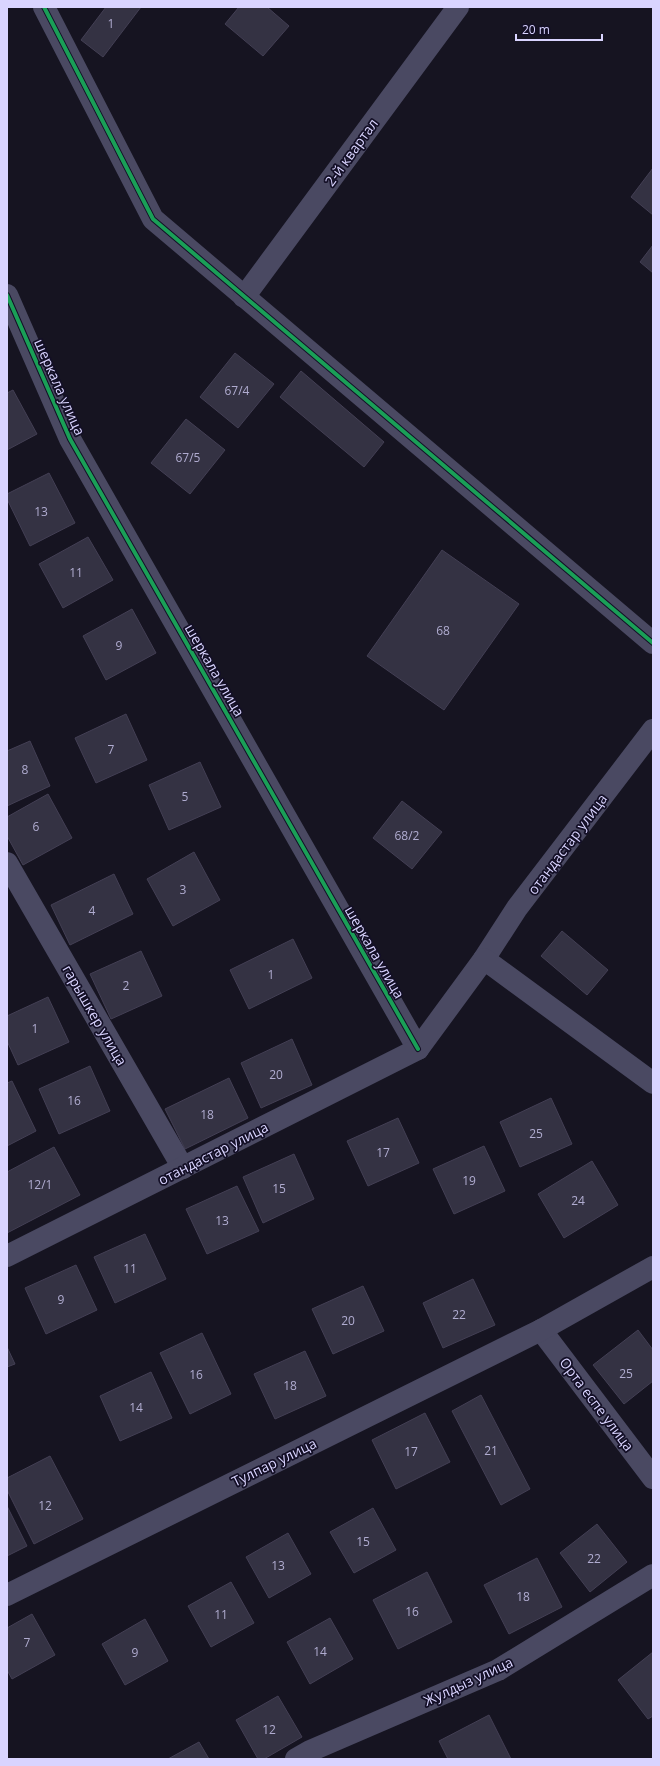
<svg xmlns="http://www.w3.org/2000/svg" width="660" height="1766" viewBox="0 0 660 1766" font-family="'Open Sans',sans-serif">
<style>
.building{fill:#343243;stroke:#433f54}
.lines{fill:none;stroke-linecap:round;stroke-linejoin:round}
.minor{stroke:#4a4962;stroke-width:22}
.cycleway-casing{stroke:#130f26;stroke-width:6}
.cycleway{stroke:#1a9f57;stroke-width:4}
.labels{text-anchor:middle;dominant-baseline:central;stroke-width:3.5;stroke-linejoin:round;paint-order:stroke}
.number-label{font-size:12px;fill:#b0acd0}
.street-label{font-size:14px;fill:#d9d4ff;stroke:#130f26}
</style>
<rect width="100%" height="100%" fill="#161421"/>
<!-- building -->
<g class="building">
<path d="M106,7h35l-38,50 -22,-17z"/>
<path d="M239,7h28l22,19 -26,30 -38,-32z"/>
<path d="M653,168v47l-22,-18z"/>
<path d="M653,245v28l-13,-11z"/>
<path d="M235,353l39,31 -36,44 -38,-31z"/>
<path d="M301,371l83,71 -20,25 -84,-70z"/>
<path d="M13,390l24,44 -30,16v-57z"/>
<path d="M186,419l39,31 -35,44 -39,-31z"/>
<path d="M49,473l26,50 -45,23 -23,-47v-5z"/>
<path d="M88,537l25,43 -50,28 -24,-44z"/>
<path d="M442,550l77,54 -75,106 -77,-54z"/>
<path d="M132,609l24,44 -50,27 -23,-44z"/>
<path d="M126,714l21,46 -51,23 -21,-45z"/>
<path d="M30,741l20,45 -43,20v-55z"/>
<path d="M200,762l21,45 -52,23 -20,-45z"/>
<path d="M48,794l24,44 -49,27 -16,-29v-19z"/>
<path d="M402,801l40,31 -30,37 -39,-31z"/>
<path d="M194,852l26,48 -47,26 -26,-47z"/>
<path d="M114,874l19,40 -63,31 -19,-40z"/>
<path d="M562,931l46,39 -21,25 -46,-39z"/>
<path d="M293,939l19,39 -63,31 -19,-39z"/>
<path d="M141,951l21,45 -51,23 -21,-45z"/>
<path d="M48,997l21,45 -51,23 -11,-24v-25z"/>
<path d="M292,1039l20,46 -51,23 -20,-45z"/>
<path d="M90,1066l20,45 -51,23 -20,-45z"/>
<path d="M229,1078l19,40 -63,31 -20,-40z"/>
<path d="M12,1081l24,50 -29,15v-63z"/>
<path d="M551,1098l21,46 -52,23 -20,-45z"/>
<path d="M398,1118l21,45 -51,23 -21,-45z"/>
<path d="M484,1146l21,45 -51,23 -21,-45z"/>
<path d="M54,1147l26,48 -73,38v-61z"/>
<path d="M294,1154l20,45 -51,24 -20,-46z"/>
<path d="M592,1161l26,44 -54,33 -26,-44z"/>
<path d="M237,1186l22,45 -52,23 -21,-45z"/>
<path d="M145,1234l21,45 -51,24 -21,-46z"/>
<path d="M76,1265l21,45 -51,24 -21,-46z"/>
<path d="M473,1279l22,46 -52,23 -20,-45z"/>
<path d="M363,1286l21,45 -51,23 -21,-45z"/>
<path d="M638,1330l15,20v31l-29,23 -31,-39z"/>
<path d="M202,1333l29,61 -41,20 -30,-61z"/>
<path d="M7,1347l8,17 -8,3z"/>
<path d="M305,1351l21,45 -51,23 -21,-45z"/>
<path d="M151,1372l21,46 -52,23 -20,-45z"/>
<path d="M481,1395l49,94 -29,16 -49,-94z"/>
<path d="M425,1413l25,49 -54,27 -24,-49z"/>
<path d="M50,1456l33,63 -49,25 -27,-54v-12z"/>
<path d="M7,1506l20,40 -20,10z"/>
<path d="M373,1508l23,42 -42,23 -24,-41z"/>
<path d="M597,1524l30,38 -37,30 -30,-39z"/>
<path d="M288,1533l23,41 -42,24 -23,-41z"/>
<path d="M537,1558l25,49 -53,27 -25,-49z"/>
<path d="M427,1572l25,50 -54,27 -25,-49z"/>
<path d="M231,1582l23,41 -43,24 -23,-41z"/>
<path d="M32,1614l23,41 -43,24 -5,-9v-42z"/>
<path d="M330,1618l23,41 -43,25 -23,-42z"/>
<path d="M145,1619l23,42 -43,24 -23,-41z"/>
<path d="M653,1652v64l-5,3 -30,-39z"/>
<path d="M278,1696l24,41 -38,22h-6l-22,-39z"/>
<path d="M489,1715l22,44h-63l-9,-18z"/>
<path d="M199,1742l10,17h-41z"/>
</g>
<g class="lines">
<!-- minor -->
<g class="minor">
<path d="M44,7l109,212 500,424"/>
<path d="M7,295l63,144 348,610"/>
<path d="M244,297l214,-290"/>
<path d="M7,863l176,305"/>
<path d="M484,959l33,-51 136,-178"/>
<path d="M7,1256l411,-207 66,-90 169,124"/>
<path d="M541,1330l112,148"/>
<path d="M7,1595l534,-265 112,-63"/>
<path d="M296,1759l14,-8 188,-81 155,-95"/>
</g>
<defs>
<g id="cycleway">
<path d="M44,7l109,212 500,424"/>
<path d="M7,295l63,144 348,610"/>
</g>
</defs>
<!-- cycleway casing -->
<use href="#cycleway" class="cycleway-casing"/>
<!-- cycleway -->
<use href="#cycleway" class="cycleway"/>
</g>
<g class="labels">
<!-- number labels -->
<g class="number-label">
<text x="111" y="23">1</text>
<text x="237" y="390">67/4</text>
<text x="188" y="457">67/5</text>
<text x="41" y="511">13</text>
<text x="76" y="572">11</text>
<text x="443" y="630">68</text>
<text x="119" y="645">9</text>
<text x="111" y="749">7</text>
<text x="25" y="769">8</text>
<text x="185" y="796">5</text>
<text x="36" y="826">6</text>
<text x="407" y="835">68/2</text>
<text x="183" y="889">3</text>
<text x="92" y="910">4</text>
<text x="271" y="974">1</text>
<text x="126" y="985">2</text>
<text x="35" y="1028">1</text>
<text x="276" y="1074">20</text>
<text x="74" y="1100">16</text>
<text x="207" y="1114">18</text>
<text x="536" y="1133">25</text>
<text x="383" y="1152">17</text>
<text x="469" y="1180">19</text>
<text x="40" y="1184">12/1</text>
<text x="279" y="1188">15</text>
<text x="578" y="1200">24</text>
<text x="222" y="1220">13</text>
<text x="130" y="1268">11</text>
<text x="61" y="1299">9</text>
<text x="459" y="1314">22</text>
<text x="348" y="1320">20</text>
<text x="626" y="1373">25</text>
<text x="196" y="1374">16</text>
<text x="290" y="1385">18</text>
<text x="136" y="1407">14</text>
<text x="491" y="1450">21</text>
<text x="411" y="1451">17</text>
<text x="45" y="1505">12</text>
<text x="363" y="1541">15</text>
<text x="594" y="1558">22</text>
<text x="278" y="1565">13</text>
<text x="523" y="1596">18</text>
<text x="412" y="1611">16</text>
<text x="221" y="1614">11</text>
<text x="27" y="1642">7</text>
<text x="320" y="1651">14</text>
<text x="135" y="1652">9</text>
<text x="269" y="1729">12</text>
</g>
<!-- street labels -->
<g class="street-label">
<text transform="translate(351 152) rotate(-54)">2-й квартал</text>
<text transform="translate(60 387) rotate(66)">шеркала улица</text>
<text transform="translate(215 670) rotate(60)">шеркала улица</text>
<text transform="translate(567 844) rotate(-53)">отандастар улица</text>
<text transform="translate(375 952) rotate(60)">шеркала улица</text>
<text transform="translate(95 1015) rotate(60)">гарышкер улица</text>
<text transform="translate(213 1153) rotate(-27)">отандастар улица</text>
<text transform="translate(597 1404) rotate(53)">Орта еспе улица</text>
<text transform="translate(274 1462) rotate(-26)">Тулпар улица</text>
<text transform="translate(468 1681) rotate(-25)">Жулдыз улица</text>
</g>
</g>
<!-- border -->
<rect width="660" height="1766" fill="none" stroke="#d9d4ff" stroke-width="16"/>
<!-- scale -->
<path d="M516 34v6h86v-6" fill="none" stroke="#d9d4ff" stroke-width="2"/>
<text x="522" y="34" font-size="12" fill="#d9d4ff" stroke="#130f26" stroke-width="3" paint-order="stroke">20 m</text>
</svg>
